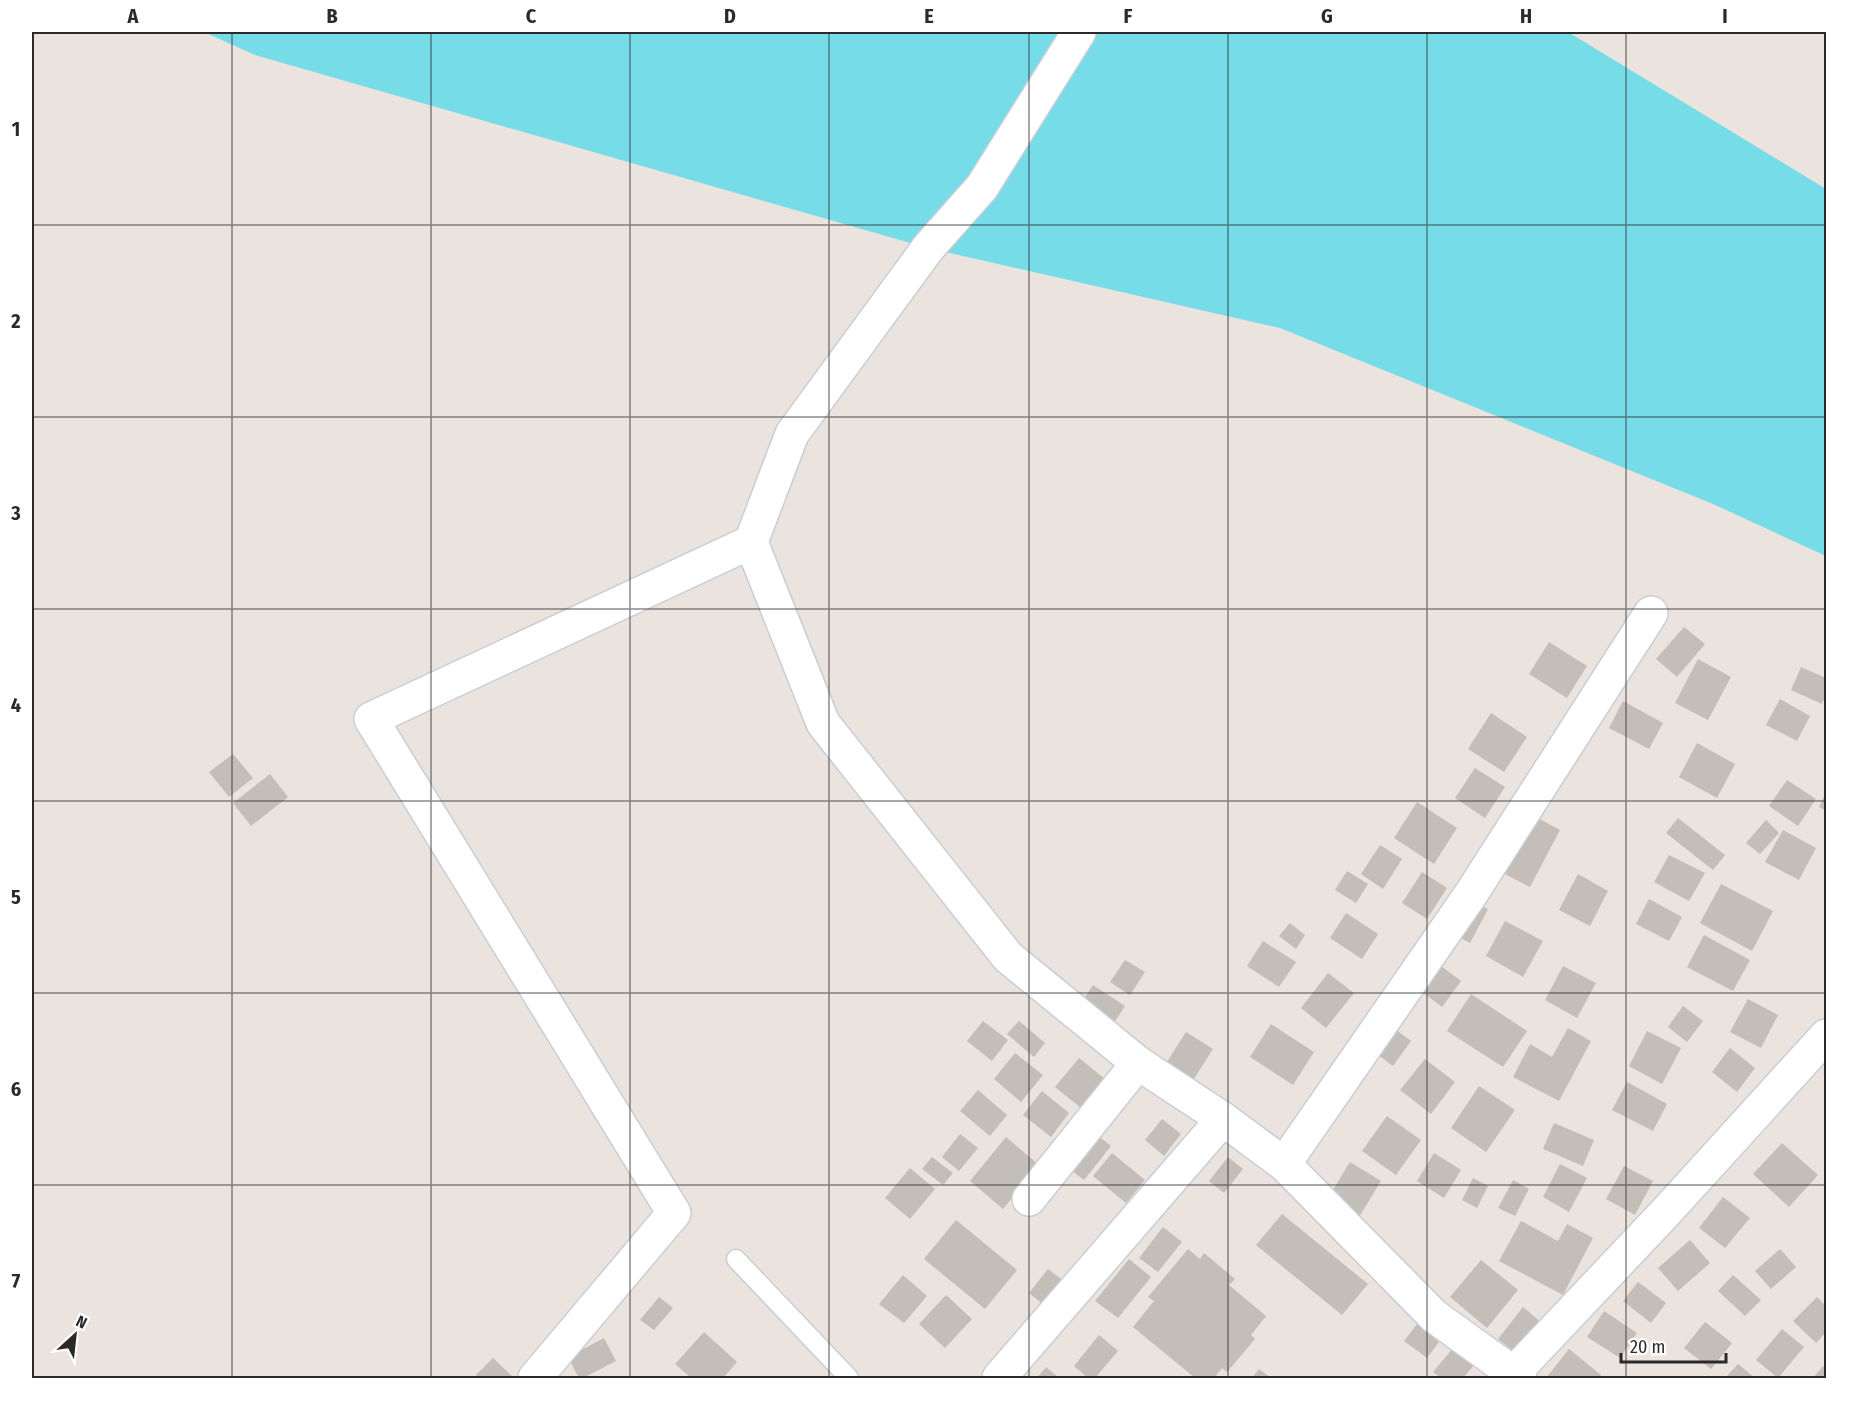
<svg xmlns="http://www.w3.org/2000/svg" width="1858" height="1410" viewBox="0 0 1858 1410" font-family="'Fira Sans Condensed',sans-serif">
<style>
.water{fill:#75dce8}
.building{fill:#c4beb8}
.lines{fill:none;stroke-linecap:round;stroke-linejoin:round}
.service-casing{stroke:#c8ced7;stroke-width:21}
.minor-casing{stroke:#c8ced7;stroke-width:36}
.service{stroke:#fff;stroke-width:18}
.minor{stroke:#fff;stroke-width:33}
.grid{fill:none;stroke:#2a2a2a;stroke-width:1.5;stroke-opacity:0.55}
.neatline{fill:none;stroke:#2a2a2a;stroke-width:2}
.grid-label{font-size:20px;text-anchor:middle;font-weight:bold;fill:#2a2a2a}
</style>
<rect width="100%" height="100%" fill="#ebe3dd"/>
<!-- water -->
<path class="water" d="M204,32h1364l258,157v367l-113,-52 -433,-176 -352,-80 -673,-193z"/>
<!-- building -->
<g class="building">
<path d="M1684,627l21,17 -28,33 -21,-18z"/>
<path d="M1549,642l38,24 -20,32 -38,-24z"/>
<path d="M1698,659l33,18 -23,43 -33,-17z"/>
<path d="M1801,667l25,11v16l-4,10 -31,-14z"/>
<path d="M1780,699l30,17 -13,25 -31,-16z"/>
<path d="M1623,701l40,22 -14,26 -40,-21z"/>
<path d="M1491,713l36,24 -23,35 -36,-23z"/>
<path d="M1697,743l38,21 -18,34 -38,-21z"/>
<path d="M233,754l20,24 -24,19 -20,-25z"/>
<path d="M1475,768l30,19 -20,31 -30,-20z"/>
<path d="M270,774l18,23 -37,29 -18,-23z"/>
<path d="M1787,780l29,19 -18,27 -29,-20z"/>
<path d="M1826,792v19l-7,-4z"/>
<path d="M1417,802l40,26 -23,36 -40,-26z"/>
<path d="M1530,814l30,16 -30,57 -31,-16z"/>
<path d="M1678,818l47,37 -12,15 -47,-37z"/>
<path d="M1766,820l13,13 -19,21 -14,-11z"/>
<path d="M1783,830l33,18 -17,32 -34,-18z"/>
<path d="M1380,845l22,14 -19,30 -22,-15z"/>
<path d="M1669,855l36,18 -16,28 -35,-19z"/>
<path d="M1347,871l21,13 -12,19 -21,-13z"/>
<path d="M1422,872l25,16 -20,31 -25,-16z"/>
<path d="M1578,874l30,17 -18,35 -31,-16z"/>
<path d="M1721,884l52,27 -21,40 -52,-28z"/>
<path d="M1649,899l33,18 -13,24 -33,-17z"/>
<path d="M1470,900l18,9 -18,34 -17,-9z"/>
<path d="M1346,913l32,21 -16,25 -32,-21z"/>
<path d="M1505,921l38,20 -20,36 -37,-21z"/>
<path d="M1290,923l15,12 -9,14 -17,-13z"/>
<path d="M1704,935l46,25 -17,31 -46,-24z"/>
<path d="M1263,941l33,21 -17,25 -32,-21z"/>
<path d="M1125,960l20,12 -15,23 -20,-13z"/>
<path d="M1437,963l24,18 -19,26 -25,-19z"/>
<path d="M1563,966l33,17 -19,35 -32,-18z"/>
<path d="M1328,973l26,20 -28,35 -25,-20z"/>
<path d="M1093,985l32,21 -15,23 -32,-21z"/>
<path d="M1471,994l56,37 -24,36 -56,-36z"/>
<path d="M1748,999l30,16 -17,33 -31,-16z"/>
<path d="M1683,1006l20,15 -16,21 -19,-15z"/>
<path d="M983,1021l25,19 -16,21 -25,-20z"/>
<path d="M1019,1021l26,22 -11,14 -27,-23z"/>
<path d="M1271,1024l43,28 -21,33 -43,-28z"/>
<path d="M1568,1028l23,13 -32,60 -46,-24 17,-33 22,13z"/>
<path d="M1395,1029l16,12 -18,25 -16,-12z"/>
<path d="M1647,1031l34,17 -19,36 -33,-18z"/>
<path d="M1186,1032l27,17 -23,36 -27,-17z"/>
<path d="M1730,1048l25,20 -18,24 -25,-20z"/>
<path d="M1015,1053l28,22 -22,27 -27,-23z"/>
<path d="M1079,1058l36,29 -24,29 -36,-29z"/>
<path d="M1425,1059l30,23 -24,32 -31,-24z"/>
<path d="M1627,1082l40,22 -14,27 -41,-21z"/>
<path d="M1479,1086l36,24 -29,42 -35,-24z"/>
<path d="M978,1090l29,25 -17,21 -30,-25z"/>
<path d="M1042,1091l27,22 -18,24 -28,-22z"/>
<path d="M1387,1116l34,24 -25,35 -34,-24z"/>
<path d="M1162,1119l19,15 -17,22 -19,-16z"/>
<path d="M1554,1123l40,17 -11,26 -40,-17z"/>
<path d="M1091,1130l20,16 -27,34 -20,-15z"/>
<path d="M960,1134l18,14 -19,23 -17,-14z"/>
<path d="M1006,1137l33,28 -36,44 -33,-28z"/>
<path d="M1782,1143l36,32 -29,32 -36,-33z"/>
<path d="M1112,1153l33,27 -19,23 -33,-27z"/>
<path d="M1434,1153l27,17 -17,28 -27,-17z"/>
<path d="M932,1157l21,16 -10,12 -21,-16z"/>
<path d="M1228,1157l15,12 -19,24 -15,-12z"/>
<path d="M1350,1162l31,19 -22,36 -31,-19z"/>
<path d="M1560,1164l27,14 -18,34 -26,-15z"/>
<path d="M1624,1166l29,15 -18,34 -29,-16z"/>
<path d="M910,1168l25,21 -25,30 -25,-21z"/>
<path d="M1473,1178l15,8 -11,22 -15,-8z"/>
<path d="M1513,1180l16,9 -14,27 -17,-8z"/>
<path d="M1723,1197l27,21 -25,30 -26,-20z"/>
<path d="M1282,1214l86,70 -26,31 -86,-70z"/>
<path d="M956,1220l61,50 -32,39 -61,-50z"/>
<path d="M1521,1221l37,20 9,-17 26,14 -30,57 -64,-34z"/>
<path d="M1163,1227l19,15 -24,30 -19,-14z"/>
<path d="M1690,1240l20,23 -32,28 -20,-23z"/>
<path d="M1188,1249l12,10 4,-6 31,26 -6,6 37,31 -15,19 4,4 -28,33 -5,-4 -8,10h-19l-62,-51 21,-26 -6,-4z"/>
<path d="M1780,1249l16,18 -25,22 -16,-18z"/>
<path d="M1129,1259l22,18 -33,41 -23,-17z"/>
<path d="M1481,1260l37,30 -31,38 -37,-31z"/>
<path d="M1048,1269l21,16 -19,25 -21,-17z"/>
<path d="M903,1275l24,21 -23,27 -25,-19z"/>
<path d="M1733,1275l28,25 -16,16 -27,-25z"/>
<path d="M1638,1282l28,21 -15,20 -28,-22z"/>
<path d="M946,1295l26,24 -27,29 -26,-24z"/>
<path d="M659,1297l14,11 -19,22 -14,-10z"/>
<path d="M1817,1297l9,9v26l-10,11 -23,-22z"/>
<path d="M1523,1307l20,17 -25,31 -20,-16z"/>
<path d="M1604,1311l33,22 -17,25 -33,-21z"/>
<path d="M1705,1322l27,21 -21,26 -27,-21z"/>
<path d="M1417,1324l22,18 -12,16 -23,-17z"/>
<path d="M1782,1329l22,18 -26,31 -22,-18z"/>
<path d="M704,1332l33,30 -14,16h-32l-16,-14z"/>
<path d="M1099,1335l19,16 -23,27h-7l-14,-12z"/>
<path d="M604,1338l12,23 -33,17h-4l-11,-21z"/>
<path d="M1453,1348l21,17 -11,13h-22l-8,-6z"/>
<path d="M1569,1349l32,26 -2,3h-53z"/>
<path d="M493,1358l21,20h-34l-4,-3z"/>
<path d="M1738,1364l17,14h-30z"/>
<path d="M1823,1366l3,3v9h-13z"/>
<path d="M1046,1367l13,11h-22z"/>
<path d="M1259,1369l12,9h-19z"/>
</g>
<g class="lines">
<defs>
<path id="service" d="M736,1259l113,119"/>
<g id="minor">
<path d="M1079,32l-97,155 -54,61 -136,186 -41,108 72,181 185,234 130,106 85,56 61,45 150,152 86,62"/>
<path d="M1284,1164l187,-270 180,-281"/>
<path d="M1029,1199l109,-136"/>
<path d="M535,1378l139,-165 -303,-494 380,-177"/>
<path d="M999,1378l224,-259"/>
<path d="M1509,1378l157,-166 160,-176"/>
</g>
</defs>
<!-- service casing -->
<use href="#service" class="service-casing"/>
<!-- minor casing -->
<use href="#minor" class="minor-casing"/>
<!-- service -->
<use href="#service" class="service"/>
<!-- minor -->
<use href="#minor" class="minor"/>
</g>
<!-- grid -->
<path class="grid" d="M232,32v1346M431,32v1346M630,32v1346M829,32v1346M1029,32v1346M1228,32v1346M1427,32v1346M1626,32v1346M32,225h1794M32,417h1794M32,609h1794M32,801h1794M32,993h1794M32,1185h1794"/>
<!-- border -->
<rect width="1858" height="1410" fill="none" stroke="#ffffff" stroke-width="66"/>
<!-- north arrow -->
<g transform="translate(75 1335) rotate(27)" stroke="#ffffff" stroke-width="4.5" paint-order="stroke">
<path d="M0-4.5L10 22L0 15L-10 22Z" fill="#2a2a2a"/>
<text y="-9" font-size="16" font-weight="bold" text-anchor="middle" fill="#2a2a2a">N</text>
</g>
<!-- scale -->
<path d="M1621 1353v9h105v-9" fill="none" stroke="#2a2a2a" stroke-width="3"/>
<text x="1630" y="1353" font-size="18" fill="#2a2a2a" stroke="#ffffff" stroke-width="4.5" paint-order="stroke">20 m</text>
<rect x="33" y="33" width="1792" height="1344" class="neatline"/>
<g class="grid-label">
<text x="133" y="23">A</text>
<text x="332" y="23">B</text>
<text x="531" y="23">C</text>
<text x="730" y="23">D</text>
<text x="929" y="23">E</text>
<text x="1128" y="23">F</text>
<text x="1327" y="23">G</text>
<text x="1526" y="23">H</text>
<text x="1725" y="23">I</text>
<text x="16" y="136">1</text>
<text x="16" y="328">2</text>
<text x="16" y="520">3</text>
<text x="16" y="712">4</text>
<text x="16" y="904">5</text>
<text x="16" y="1096">6</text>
<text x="16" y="1288">7</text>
</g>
</svg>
